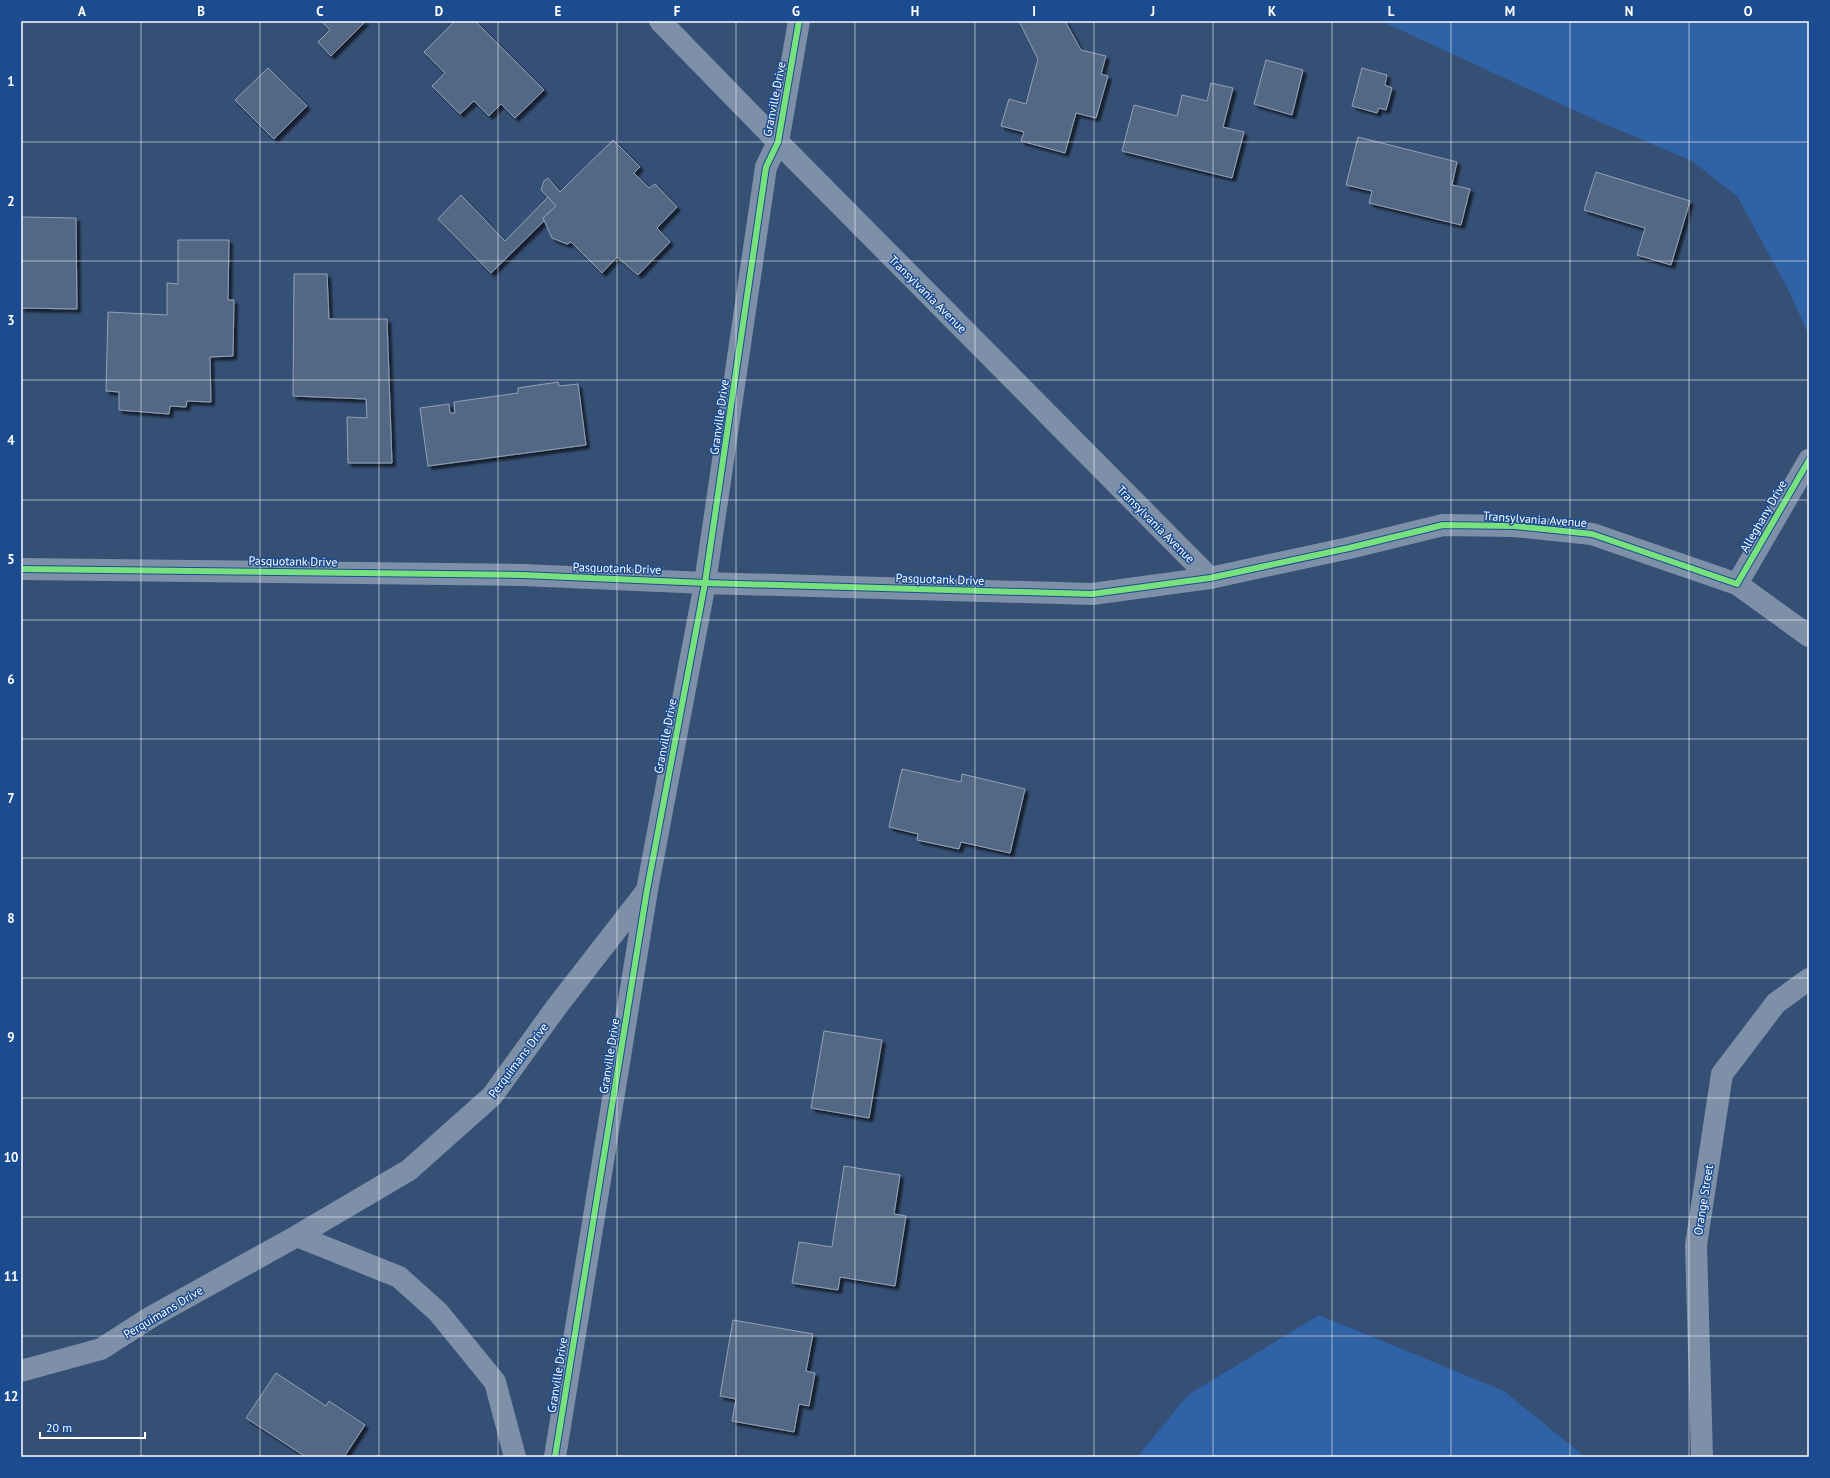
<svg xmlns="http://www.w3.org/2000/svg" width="1830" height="1478" viewBox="0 0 1830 1478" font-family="'PT Sans',sans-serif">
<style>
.green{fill:#3062a6}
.building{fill:#536885;stroke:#92a1b6;filter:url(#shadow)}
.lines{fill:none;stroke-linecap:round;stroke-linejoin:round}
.minor{stroke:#7d90a8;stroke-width:22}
.cycleway-casing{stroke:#1b4c90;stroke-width:8}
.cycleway{stroke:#77e17e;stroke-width:6}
.grid{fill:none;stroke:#fff;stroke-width:1;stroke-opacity:0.55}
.labels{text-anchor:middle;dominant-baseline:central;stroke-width:3;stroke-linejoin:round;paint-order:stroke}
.street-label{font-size:12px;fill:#fff;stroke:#1b4c90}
.neatline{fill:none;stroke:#fff;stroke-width:1.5}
.grid-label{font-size:13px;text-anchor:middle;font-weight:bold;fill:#fff}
</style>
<defs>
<filter id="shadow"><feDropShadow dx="3.5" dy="3.5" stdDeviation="1" flood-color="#0009"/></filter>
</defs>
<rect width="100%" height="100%" fill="#365075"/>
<!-- green -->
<g class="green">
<path d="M1381,21h428v315l-20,-45 -52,-95 -45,-35 -101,-43z"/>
<path d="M1319,1315l185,76 81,66h-448l51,-62z"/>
</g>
<!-- building -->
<g class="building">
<path d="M321,21h45l-35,35 -13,-14 12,-12z"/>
<path d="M455,21h20l69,69 -29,28 -14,-14 -12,12 -15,-15 -14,13 -28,-28 13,-13 -21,-21z"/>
<path d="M1019,21h46l16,29 25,6 -5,18 7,2 -12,42 -20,-5 -11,40 -44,-12 3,-9 -23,-6 8,-27 17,5 12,-45z"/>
<path d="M1266,60l37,10 -11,45 -38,-11z"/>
<path d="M268,68l39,38 -33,33 -39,-39z"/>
<path d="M1362,68l25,7 -2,10 7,3 -6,22 -7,-2 -2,5 -25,-7z"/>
<path d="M1211,83l22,5 -10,39 21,5 -12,46 -110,-27 12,-46 43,11 5,-21 25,6z"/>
<path d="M1358,137l99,25 -5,23 18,4 -9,36 -92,-22 3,-12 -26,-6z"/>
<path d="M613,140l27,27 -6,6 15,15 6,-4 22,23 -20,21 13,14 -32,33 -21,-18 -15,16 -31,-31 -4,2 -15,-6 -9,-20 13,-12 -15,-16 3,-9 4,-3 12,14z"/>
<path d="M1596,172l94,29 -19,64 -34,-10 8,-27 -61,-18z"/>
<path d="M461,195l44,46 43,-44 8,9 -13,12 1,3 -53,52 -53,-54z"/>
<path d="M21,217l55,1 1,91 -56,-1z"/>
<path d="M178,240h51l-1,60h6l-1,56 -23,1 1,45 -24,-1 -1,6 -16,-1 -1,8 -50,-4v-18l-13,-1 2,-79 59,3v-32l11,1z"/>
<path d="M294,274h33l2,45h58l5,144h-44l-1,-46 20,1 -1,-19 -73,-3z"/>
<path d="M558,382l1,4 19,-2 8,61 -158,21 -8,-58 29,-4 1,9h5l-1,-11 64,-9v-5z"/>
<path d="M902,769l59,13 1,-8 63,15 -15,64 -49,-11 -2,7 -42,-9 1,-6 -29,-7z"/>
<path d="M824,1031l58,9 -13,78 -58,-10z"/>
<path d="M844,1166l56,9 -6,39 12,2 -11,70 -55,-9 -2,13 -46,-7 7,-41 33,5z"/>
<path d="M733,1320l80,14 -7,37 9,2 -6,33 -10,-2 -5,28 -62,-11 4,-22 -16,-3z"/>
<path d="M276,1373l50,33 3,-5 36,24 -21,32h-38l-60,-39z"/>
</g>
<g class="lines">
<!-- minor -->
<g class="minor">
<path d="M660,21l118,121 432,436"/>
<path d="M21,569l502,6 182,8 387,11 118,-16 139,-30 94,-23 71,1 78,8 145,50 72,52"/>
<path d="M1737,584l72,-124"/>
<path d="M297,1236l102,41 39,35 57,70 20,75"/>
<path d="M21,1371l80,-22 50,-32 146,-81 112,-66 83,-74 66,-91 87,-112"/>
<path d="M555,1457l92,-567 58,-307 61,-416 12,-25 21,-121"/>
<path d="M1702,1457l-6,-212 26,-171 54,-71 33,-24"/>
</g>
<defs>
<g id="cycleway">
<path d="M21,569l502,6 182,8 387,11 118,-16 139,-30 94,-23 71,1 78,8 145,50 72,-124"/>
<path d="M555,1457l92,-567 58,-307 61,-416 12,-25 21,-121"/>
</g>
</defs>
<!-- cycleway casing -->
<use href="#cycleway" class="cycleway-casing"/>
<!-- cycleway -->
<use href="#cycleway" class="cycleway"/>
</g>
<!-- grid -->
<path class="grid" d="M141,21v1436M260,21v1436M379,21v1436M498,21v1436M617,21v1436M736,21v1436M855,21v1436M975,21v1436M1094,21v1436M1213,21v1436M1332,21v1436M1451,21v1436M1570,21v1436M1689,21v1436M21,142h1788M21,261h1788M21,380h1788M21,500h1788M21,620h1788M21,739h1788M21,858h1788M21,978h1788M21,1098h1788M21,1217h1788M21,1336h1788"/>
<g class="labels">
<!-- street labels -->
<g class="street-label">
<text transform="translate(774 99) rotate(-79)">Granville Drive</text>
<text transform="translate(928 294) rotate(45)">Transylvania Avenue</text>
<text transform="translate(719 417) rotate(-82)">Granville Drive</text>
<text transform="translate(1763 516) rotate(-60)">Alleghany Drive</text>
<text transform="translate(1535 519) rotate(4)">Transylvania Avenue</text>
<text transform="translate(1156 524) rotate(45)">Transylvania Avenue</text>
<text transform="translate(293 561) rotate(1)">Pasquotank Drive</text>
<text transform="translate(617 568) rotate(2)">Pasquotank Drive</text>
<text transform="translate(940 579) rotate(2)">Pasquotank Drive</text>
<text transform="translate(665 736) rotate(-79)">Granville Drive</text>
<text transform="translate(609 1056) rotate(-81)">Granville Drive</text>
<text transform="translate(518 1060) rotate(-53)">Perquimans Drive</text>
<text transform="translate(1703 1200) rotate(-81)">Orange Street</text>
<text transform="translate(163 1312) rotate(-31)">Perquimans Drive</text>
<text transform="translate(557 1375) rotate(-81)">Granville Drive</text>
</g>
</g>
<!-- border -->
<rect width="1830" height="1478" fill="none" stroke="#1b4c90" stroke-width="44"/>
<!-- scale -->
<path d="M40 1432v6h105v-6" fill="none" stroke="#ffffff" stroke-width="2"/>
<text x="46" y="1432" font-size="12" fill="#ffffff" stroke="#1b4c90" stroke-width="3" paint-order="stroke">20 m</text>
<rect x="22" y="22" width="1786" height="1434" class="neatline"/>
<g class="grid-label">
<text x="82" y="16">A</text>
<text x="201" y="16">B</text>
<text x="320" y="16">C</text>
<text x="439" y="16">D</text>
<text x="558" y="16">E</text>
<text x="677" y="16">F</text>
<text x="796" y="16">G</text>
<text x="915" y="16">H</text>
<text x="1034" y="16">I</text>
<text x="1153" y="16">J</text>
<text x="1272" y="16">K</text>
<text x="1391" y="16">L</text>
<text x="1510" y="16">M</text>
<text x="1629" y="16">N</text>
<text x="1748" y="16">O</text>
<text x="11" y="86">1</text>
<text x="11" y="206">2</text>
<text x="11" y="325">3</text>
<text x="11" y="445">4</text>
<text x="11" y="564">5</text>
<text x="11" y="684">6</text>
<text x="11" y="803">7</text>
<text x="11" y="923">8</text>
<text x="11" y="1042">9</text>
<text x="11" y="1162">10</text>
<text x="11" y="1281">11</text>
<text x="11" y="1401">12</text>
</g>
</svg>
